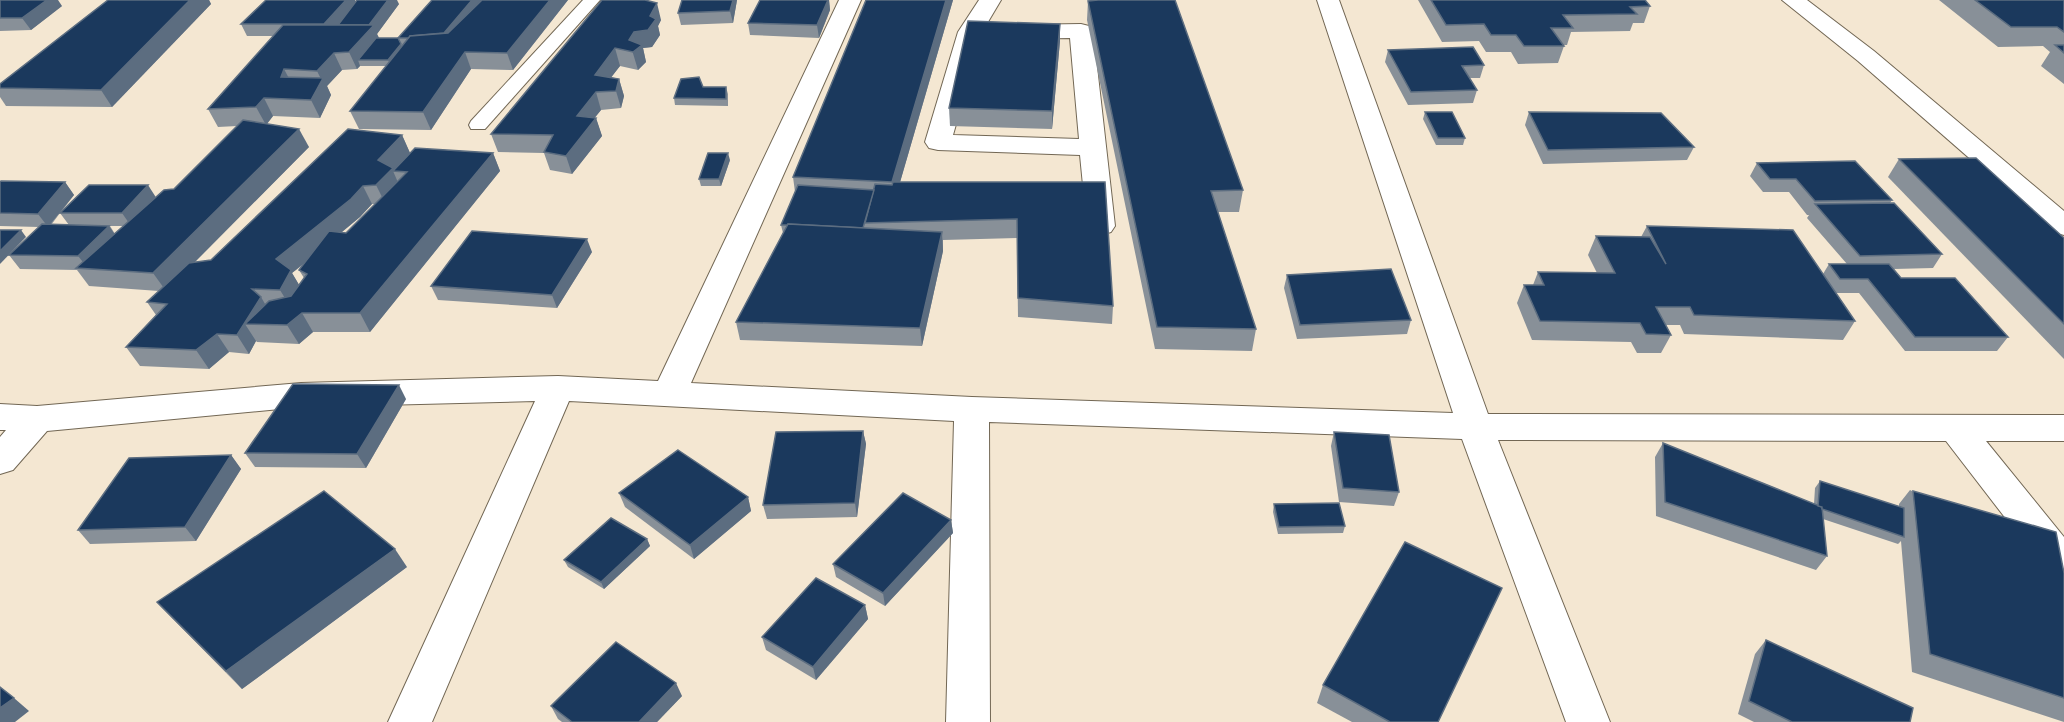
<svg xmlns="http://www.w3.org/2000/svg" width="2064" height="722" viewBox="0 0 2064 722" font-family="Roboto,sans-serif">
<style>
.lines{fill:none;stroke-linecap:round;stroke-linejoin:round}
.lane-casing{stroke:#726754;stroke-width:2}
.street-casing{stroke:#726754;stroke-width:2}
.lane{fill:#fff;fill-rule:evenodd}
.street{fill:#fff;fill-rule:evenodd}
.wall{fill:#889098;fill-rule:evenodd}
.shaded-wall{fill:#5c6d80}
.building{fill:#1b395d;stroke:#5c6d80;stroke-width:1.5}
</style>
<rect width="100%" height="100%" fill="#f4e7d2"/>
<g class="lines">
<defs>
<path id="lane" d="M583,0h17l-115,129h-14l-2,-4 2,-4z"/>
<g id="street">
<path d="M839,0h22l-170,383 281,14 481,16 -136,-413h22l149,414 576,1v26h-78l78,96v44l-14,-5 -104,-135 -448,-1 112,282h-44l-104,-283 -473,-17 1,300h-44l8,-301 -385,-20 -137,321h-44l147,-321 -234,6 -254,24 -34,39 -13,4v-37l6,-7h-6v-26l37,2 264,-23 257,-7 100,5z"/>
<path d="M979,0h22l-19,32 -29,103 126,4 -9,-101 -54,1 -8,-2 -4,-5 4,-5 8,-2 65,-1 8,2 4,5 22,195 -4,6 -10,3 -10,-3 -4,-6 -7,-71 -142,-5 -9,-2 -4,-6 33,-110z"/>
<path d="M1782,0h25l67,51 190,160v24l-10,-3 -196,-171z"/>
</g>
</defs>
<!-- lane casing -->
<use href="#lane" class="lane-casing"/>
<!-- street casing -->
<use href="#street" class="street-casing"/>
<!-- lane -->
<use href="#lane" class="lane"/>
<!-- street -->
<use href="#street" class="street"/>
</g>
<!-- wall -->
<g class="wall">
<path d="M0,0l62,6 -31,24 -31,1z"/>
<path d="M108,0h101l2,4 -99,103 -106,-1 -6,-9v-13z"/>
<path d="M482,0h86l-55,70 -42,-1 -40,61 -72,-1 -9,-18 36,-45h-26l-3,3 -15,1 -15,16 4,9 -11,23 -47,-2 -6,8 42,23 -114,115 16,-2 191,-125 8,18h83l7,18 -130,161h-57l-14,12 -42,-2 -1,-1 -7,13 -20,-2 -20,17 -69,-3 -14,-19 30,-32 -9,-13 12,-11 -70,-5 -12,-16 -57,-1 -11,-14 30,-28 -39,-1v-44h65l9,13 -13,17 95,-15 18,-8 63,-63 -19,1 -10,-18 66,-73h-27l-6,-12 115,-22 43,2 -22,30 2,4h19zM372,204h4l-30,29 -4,-1 18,-15zM60,213l9,12h-18zM110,226h13l-8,8zM304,264l-5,6 5,8 -5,7 -7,-12z"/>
<path d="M602,0l59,20 -3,6 2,9 -8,12 -9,1 3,14 -8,8 -18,-4 -9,11 8,2 5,17 -3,12 -20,2 -7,8h2l6,18 -30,38 -22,-4 -6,-17 -46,-1 -7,-18z"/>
<path d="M737,0l-4,23 -52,2 -3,-12z"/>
<path d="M760,0h69l1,10 -11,28 -69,-3 -2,-12z"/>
<path d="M866,0h87l-53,182h205l8,124 -1,18 -94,-7 -1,-79 -74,2v11l-21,95 -182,-6 -4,-18 47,-89 -2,-8 14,-33 -2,-15z"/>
<path d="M1418,0h227l5,6 -6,17h-11l-3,8 -59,1 -4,13h-4l1,1 -6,17 -40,1 -7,-12h-25l-7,-11 -37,1z"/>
<path d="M1939,0h125v84l-23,-18 9,-14 -7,-6 -45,1z"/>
<path d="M1088,1l155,189 -4,22h-21l38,117 -4,22 -97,-2 -68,-329z"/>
<path d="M1060,24v17l-8,88 -102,-3 -1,-18z"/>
<path d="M1388,50l96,15 -4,13h-11l8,12 -4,13 -65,2 -23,-43z"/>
<path d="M703,87h23l2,7v12l-53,-1 -1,-7z"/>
<path d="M1425,112l40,26 -2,7h-27l-13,-26z"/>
<path d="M1529,112l165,35 -7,13 -144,4 -18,-39z"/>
<path d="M1899,159l165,79v121l-176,-182z"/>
<path d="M730,160l-9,26h-20l-2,-7z"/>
<path d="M1757,163l135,37 -2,3 52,51 -9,14 -39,1 7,9 107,59 -11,14h-92l-46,-58h-23l19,28 -12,19 -159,-6 -4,-9h-14l5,10 -10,18h-24l-6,-11 -99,-2 -15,-37 7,-18h9l5,-13 59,1 -9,-18 8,-19 45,1 6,-11 176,48 6,-10h18l-40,-46 2,-3h-2l-18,-23h-26l-13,-16z"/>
<path d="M592,252l-35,56 -119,-8 -7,-14z"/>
<path d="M1287,275l124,45 -4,14 -110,5 -13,-51z"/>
<path d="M406,399l-40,69 -111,-1 -10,-14z"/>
<path d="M863,431l3,13 -9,73 -90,2 -4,-14z"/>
<path d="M1334,432l65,60 -5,14 -55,-4 -8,-56z"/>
<path d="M1663,443l151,61 1,-16 5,-7 79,26v-3l11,-14 154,83v149l-152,-50 -11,-131 -3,3 -75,-25 4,37 -11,14 -160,-54 -1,-59z"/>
<path d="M231,455l10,14 -45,72 -106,3 -12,-14z"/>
<path d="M619,493l129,4 3,14 -57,48 -69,-52z"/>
<path d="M1274,504l71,22 -2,7 -65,1 -5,-22z"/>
<path d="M951,520l2,13 -68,73 -49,-29 -3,-13z"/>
<path d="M647,539l3,7 -46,43 -36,-22 -4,-7z"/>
<path d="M407,567l-165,122 -68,-69 -17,-18z"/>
<path d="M865,605l3,14 -52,61 -50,-30 -4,-13z"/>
<path d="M1766,640l144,82h-156l-16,-8 17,-60z"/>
<path d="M1323,685l115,37h-86l-35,-19z"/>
<path d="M682,696l-25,26h-95l-4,-3 -7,-13z"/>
</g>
<!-- shaded-wall -->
<g class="shaded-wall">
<path d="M47,0h11l4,6 -31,24 -9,-12z"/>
<path d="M190,0h19l2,4 -99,103 -11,-17z"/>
<path d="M346,0h9l2,5 -27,31 -6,-12z"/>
<path d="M388,0h9l2,4 -22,30 4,8 -23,18 2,6 -3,3 -8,-17z"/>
<path d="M472,0h9l1,4 -38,47 -4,-13z"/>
<path d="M550,0h18l-55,70 -6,-17z"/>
<path d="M733,0h4l-4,23 -3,-12z"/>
<path d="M828,0h1l1,10 -11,28 -2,-13z"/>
<path d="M946,0h7l-59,203 -2,-21z"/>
<path d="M657,3l4,17 -3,6 2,9 -8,12 -9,1 3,14 -8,8 -9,-30 5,-8 16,-16z"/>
<path d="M1060,24v17l-8,88v-18z"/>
<path d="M401,44l2,6 -12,16 -3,-6z"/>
<path d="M615,48l5,18 -20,26 -5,-17z"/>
<path d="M465,52l6,17 -40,61 -8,-18z"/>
<path d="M334,53l8,17 -15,16 4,9 -11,23 -9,-18 11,-19 -5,-10z"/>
<path d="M284,69l9,17 -12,-9z"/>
<path d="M619,79l5,17 -3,12 -5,-17z"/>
<path d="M596,92l5,18 -19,24 -5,-18z"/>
<path d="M264,98l9,18 -7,9 -10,-18z"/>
<path d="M596,118l6,18 -30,38 -6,-18z"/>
<path d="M299,129l10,18 -143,144 -13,-18z"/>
<path d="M402,135l8,18 -17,18 7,16 -15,16 -9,-18 2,-25z"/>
<path d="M493,153l7,18 -130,161 -10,-19z"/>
<path d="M728,153l2,7 -9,26 -2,-7z"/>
<path d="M65,182l9,13 -26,32 -10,-13z"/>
<path d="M148,185l9,14 -26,27 -9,-13z"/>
<path d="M363,186l9,18 -12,13 -68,56 9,15 -10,20 -11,-18 -4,-31z"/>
<path d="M109,226l9,13 -30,29 -10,-12z"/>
<path d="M21,230l5,7 -26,27v-13z"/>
<path d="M942,232l1,19 -21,95 -2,-18z"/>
<path d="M587,239l5,13 -35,56 -5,-13z"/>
<path d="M261,297l11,19 -27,8 11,17 -7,13 -12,-19z"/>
<path d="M302,313l11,19 -14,12 -12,-19z"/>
<path d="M217,334l12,18 -20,17 -13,-19z"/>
<path d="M399,385l7,14 -40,69 -9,-14z"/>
<path d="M863,431l3,13 -9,73 -2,-14z"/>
<path d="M231,455l10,14 -45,72 -11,-14z"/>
<path d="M748,497l3,14 -57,48 -4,-14z"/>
<path d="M951,520l2,13 -68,73 -2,-13z"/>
<path d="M647,539l3,7 -46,43 -3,-7z"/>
<path d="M395,549l12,18 -165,122 -16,-18z"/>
<path d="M865,605l3,14 -52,61 -3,-13z"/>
<path d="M676,683l6,13 -25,26h-18z"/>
<path d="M14,698l15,13 -14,11h-15v-14z"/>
</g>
<!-- building -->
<g class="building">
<path d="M0,0h47l-25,18h-22z"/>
<path d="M108,0h82l-89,90 -101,-2v-4z"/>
<path d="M266,0h80l-22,24h-83z"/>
<path d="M357,0h31l-19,25h-31z"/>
<path d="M432,0h40l-28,33 -34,3 -1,2h-11z"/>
<path d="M482,0h68l-43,53 -42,-1 -42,60 -73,-1 60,-75 38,-3z"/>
<path d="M602,0h43l12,3 -7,13 6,3 -8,11 -14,2 -5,8 13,5 -9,7 -18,-4 -20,27 24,4 -3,12 -20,1 -19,24 19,2 -30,38 -22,-4 9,-17 -62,-1z"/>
<path d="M682,0h51l-3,11 -52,2z"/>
<path d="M760,0h68l-11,25 -69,-2z"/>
<path d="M866,0h80l-54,182 -99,-5z"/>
<path d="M1098,0h77l68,190 -32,1 45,138 -99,-2 -69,-326z"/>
<path d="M1431,0h214l5,6 -20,1 7,7 -74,1 10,13h-22l13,18h-40l-8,-11h-25l-7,-11 -38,1z"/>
<path d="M1975,0h89v32l-7,-5h-46z"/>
<path d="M968,21l92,3 -8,87 -103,-3z"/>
<path d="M283,25h91l-25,27 -15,1 -17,18 -33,-2 -3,8 42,1 -12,22 -47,-2 -8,9 -48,2z"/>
<path d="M376,38h22l3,6 -13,16h-30z"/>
<path d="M2055,45h9v8z"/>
<path d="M1473,47l11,18 -22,1 15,24 -66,2 -23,-42z"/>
<path d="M699,77l4,10h23v12l-52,-1 7,-19z"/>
<path d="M1425,112h27l13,26h-27z"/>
<path d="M1529,112l132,1 33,34 -146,3z"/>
<path d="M243,120l56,9 -146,144 -77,-5 88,-78 10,-1z"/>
<path d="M348,129l54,6 -24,25 15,8 -17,17 -13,1 -12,13 -75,60 15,11 -11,20 -28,-1 9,8 -24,38 -20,-1 -21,16 -70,-3 41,-43 -20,-2 42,-39 22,-3z"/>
<path d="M415,148l78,5 -133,160h-58l-15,12 -42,-1 24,-23 22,-5 16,-22 -8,-4 30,-39 17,2 61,-61 -14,-1z"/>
<path d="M708,153h20l-9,26h-20z"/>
<path d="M1976,158l88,80v86l-165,-165z"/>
<path d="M1855,161l37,39 -77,1 -19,-22h-26l-13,-16z"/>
<path d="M1,181l64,1 -27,32 -38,-1v-31z"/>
<path d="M893,182h212l8,124 -95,-8 -1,-79 -152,4 10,-39 17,1z"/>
<path d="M89,185h59l-26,28h-62z"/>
<path d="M798,185l76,5 -11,38 -75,-4 -1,1h-6z"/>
<path d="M1894,203l48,51 -82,2 -45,-52z"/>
<path d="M42,224l67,2 -31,30 -69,-1z"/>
<path d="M788,224l154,8 -22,96 -184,-6z"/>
<path d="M1647,226l146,4 62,91 -161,-6 -4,-8h-34l15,28 -25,-1 -6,-11 -100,-2 -16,-36h20l-6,-13 77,1 -19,-37 54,1 16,27z"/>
<path d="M0,230h21l-21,21z"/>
<path d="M472,231l115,8 -35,56 -121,-9z"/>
<path d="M1829,264h60l12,14h54l53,59h-93l-47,-58h-28z"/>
<path d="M1391,269l20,51 -111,5 -13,-50z"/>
<path d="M293,384l106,1 -42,69 -112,-1z"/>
<path d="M863,431l-8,72 -92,2 13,-73z"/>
<path d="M1334,432l55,3 10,57 -56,-4z"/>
<path d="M1663,443l159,64 5,49 -162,-54z"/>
<path d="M678,450l70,47 -58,48 -71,-52z"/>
<path d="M231,455l-46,72 -107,3 51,-72z"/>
<path d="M1820,481l84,27v29l-82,-28v-2l-4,-1z"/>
<path d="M324,491l71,58 -169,122 -69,-69z"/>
<path d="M1913,491l143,41 8,41v125l-134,-44z"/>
<path d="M903,493l48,27 -68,73 -50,-29z"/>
<path d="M1339,503l6,23 -66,1 -5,-23z"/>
<path d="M611,518l36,21 -46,43 -37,-22z"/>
<path d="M1405,542l97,46 -64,134h-48l-67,-37z"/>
<path d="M816,578l49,27 -52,62 -51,-30z"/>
<path d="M1766,640l147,68 -3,14h-118l-43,-21z"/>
<path d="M616,642l60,41 -37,39h-67l-21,-16z"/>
<path d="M0,687l14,11 -14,10z"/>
</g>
</svg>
